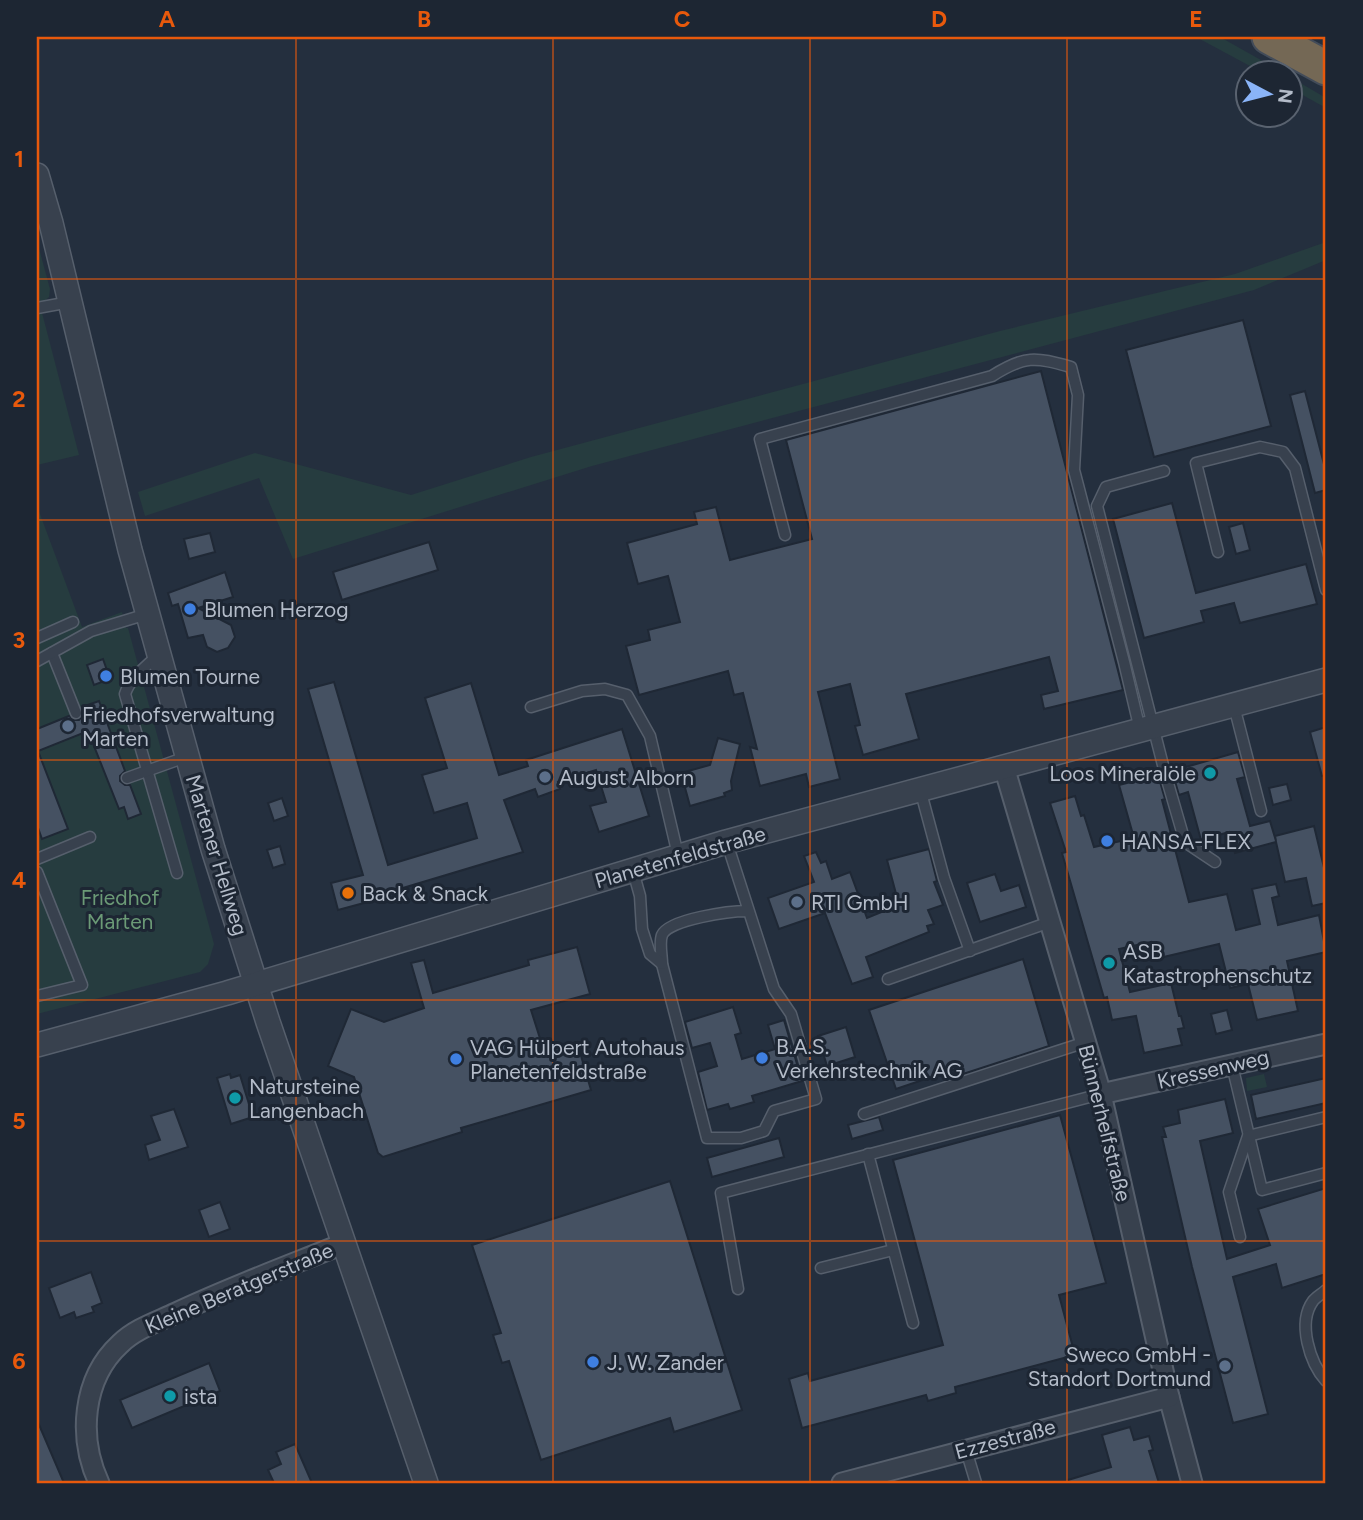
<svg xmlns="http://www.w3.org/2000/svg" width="1363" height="1520" viewBox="0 0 1363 1520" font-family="Figtree,sans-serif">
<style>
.green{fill:#263c3f}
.building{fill:#455162;stroke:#1f2835;stroke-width:2}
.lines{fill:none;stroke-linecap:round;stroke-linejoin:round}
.service-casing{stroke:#565f6c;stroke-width:13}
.minor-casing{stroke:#565f6c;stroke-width:23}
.tertiary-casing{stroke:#565f6c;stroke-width:26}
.motorway-casing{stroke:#434c59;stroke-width:37}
.service{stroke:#38414e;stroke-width:10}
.minor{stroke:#38414e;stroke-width:19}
.tertiary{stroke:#38414e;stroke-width:23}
.motorway{stroke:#746855;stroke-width:33}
.grid{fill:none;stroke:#e8590c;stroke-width:2;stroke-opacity:0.55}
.shop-dot{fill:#3f7fe0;stroke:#1d2633;stroke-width:2.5}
.service-dot{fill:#5c6f8a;stroke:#1d2633;stroke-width:2.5}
.culture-dot{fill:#0f9aa8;stroke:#1d2633;stroke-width:2.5}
.food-dot{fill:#e8710a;stroke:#1d2633;stroke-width:2.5}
.labels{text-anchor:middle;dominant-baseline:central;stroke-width:6;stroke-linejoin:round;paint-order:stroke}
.poi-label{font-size:21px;fill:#b4bcc9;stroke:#1d2633;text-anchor:start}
.street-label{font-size:21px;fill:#b4bcc9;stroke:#1d2633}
.park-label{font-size:21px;fill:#6b9a76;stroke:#1d2633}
.neatline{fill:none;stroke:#e8590c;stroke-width:2.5}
.grid-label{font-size:23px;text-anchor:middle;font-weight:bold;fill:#e8590c}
</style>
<rect width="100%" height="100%" fill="#242f3e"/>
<!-- green -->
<g class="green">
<path d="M1196,37h24l64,36h-21z"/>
<path d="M1290,77l36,21v10l-36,-20z"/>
<path d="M37,241l13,48 -1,8 -9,8 39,150 -42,10z"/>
<path d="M1326,242v18l-72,30 -662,176 -299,93 -34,-81 -114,38 -7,-24 117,-39 156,42 120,-38 469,-126 235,-57z"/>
<path d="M37,506l45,121 40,-15 4,16h2l86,316 -6,20 -8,8 -163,42z"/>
<path d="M1264,1074l3,13 -20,4 -1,-13z"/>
</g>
<!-- building -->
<g class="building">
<path d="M1243,320l28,106 -117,31 -28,-107z"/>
<path d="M1041,371l82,319 -79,19 -3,-14 17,-4 -9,-34 -143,37 13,45 -56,16 -8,-29 5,-1 -10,-41 -32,8 22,87 -31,8 -3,-13 -46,12 -10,-39 7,2 -14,-56 -9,2 -6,-24 -89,24 -13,-49 24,-6 -2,-10 32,-8 -12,-46 -30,8 -11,-41 70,-19 -3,-12 22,-5 14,53 82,-21 -26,-99z"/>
<path d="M1305,391l21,81v18l-11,3 -25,-98z"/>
<path d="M1172,503l24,90 110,-29 11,40 -77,19 -6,-20 -33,8 3,11 -60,16 -31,-119z"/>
<path d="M1243,523l7,27 -14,4 -7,-27z"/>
<path d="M210,533l5,19 -26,7 -5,-20z"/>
<path d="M429,542l9,28 -96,30 -9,-28z"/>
<path d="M225,572l8,25 -35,11 33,17 4,12 -7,11 -11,4 -10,-5 -4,-12 -15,3 -10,-34 -6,2 -4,-13z"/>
<path d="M103,659l7,20 -16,6 -7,-20z"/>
<path d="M334,682l54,183 89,-27 -10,-35 -33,10 -12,-38 25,-7 -22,-70 46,-15 28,92 29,-9 -2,-6 96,-31 27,87 -50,16 -9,-26 16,-4 -10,-32 -38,12 2,7 -22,8 -3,-8 -31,11 19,52 -160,48 1,3 -26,7 -7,-27 32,-8 -55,-186z"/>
<path d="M99,701l26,70 -5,5v5l5,4h5l11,29 -13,5 -4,-12 -5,2 -31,-78 -50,20 30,78 -26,10 -5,-14v-96l32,-13 5,4h5l4,-5 -1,-8z"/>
<path d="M1326,727v49h-4l-12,-44z"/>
<path d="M718,738l22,6 -9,37 1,9 -8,3 1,3 -35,10 -9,-33 29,-8z"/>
<path d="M1238,752l7,25 -8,2 13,47 20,-5 6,20 -1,-5 39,-10 12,50v27l-14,3 -6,-28 -21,4 -9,-40 -41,11 -6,-21 -28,8 -13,-48 -9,3 -7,-24z"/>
<path d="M1158,775l7,24 -3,1 27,102 38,-8 9,36 24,-6 -8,-35 24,-5 3,12 -7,2 6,27 41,-10 7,37 -39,9 11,50 -41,9 -9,-36 -18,4 -11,-44 -64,15 -4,-17 -32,7 11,43 41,-9 8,33h2l3,12 -6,1 4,16 -38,8 -8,-37 -24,4 -5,-23 -3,1 -42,-145 4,-1 -16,-49 25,-7 6,20 3,-1 10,32 40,-9 -15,-53z"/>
<path d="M1287,784l4,16 -18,5 -4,-17z"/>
<path d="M282,798l6,18 -14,5 -6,-18z"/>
<path d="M280,846l5,18 -12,4 -6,-18z"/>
<path d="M929,849l8,32 -3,1 9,23 -15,5 6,14 -7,2 2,6 -63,25 7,20 -21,7 -27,-71 -46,16 -11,-31 46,-16 -10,-26 12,-4 5,11 5,-2 6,18 18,-7 17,46 32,-13 -12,-45z"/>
<path d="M995,874l6,17 18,-6 7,22 -46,15 -13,-39z"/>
<path d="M577,947l13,47 -59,16 13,41 33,-9 14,48 -130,38 1,4 -79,25 -5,-4 -24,-76 -26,-11 23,-57 33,13 40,-14 -13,-45 13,-3 9,33 96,-28 -1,-5z"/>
<path d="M1023,959l26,87 -86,28 -2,-7 -65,22 -27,-79z"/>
<path d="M733,1007l8,26 -6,2 7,24 33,-10 -7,-24 16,-5 18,61 -50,15 2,6 -24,7 -2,-5 -21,6 -9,-38 19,-6 -7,-23 -18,5 -7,-26z"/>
<path d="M1227,1010l5,20 -16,4 -5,-20z"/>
<path d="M846,1027l9,30 -28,9 -9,-30z"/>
<path d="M230,1074l1,4 9,-3 13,42 -22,7 -14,-46z"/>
<path d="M1326,1078v25l-70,16 -5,-24z"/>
<path d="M1225,1099l8,34 -33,8 27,118 43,-14 -12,-36 68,-21v86l-44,14 -6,-24 -43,13 35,137 -35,9 -41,-156 -30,-130h4l-3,-10 17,-4 -2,-13z"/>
<path d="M174,1109l14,38 -39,13 -4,-15 15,-5 -9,-24z"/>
<path d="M1060,1115l46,168 -47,12 16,60 -120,32 1,6 -28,8 -2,-6 -124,33 -13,-49 19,-6 2,8 133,-36 -50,-185z"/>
<path d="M879,1117l4,13 -31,9 -4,-14z"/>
<path d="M779,1138l5,19 -72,20 -5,-19z"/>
<path d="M670,1181l72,229 -68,22 -4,-14 -129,42 -32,-99 -7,2 -9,-28 8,-2 -29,-88z"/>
<path d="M220,1202l10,27 -21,8 -10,-27z"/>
<path d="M91,1272l11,31 -10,4 2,5 -18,6 -2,-6 -14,6 -11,-30z"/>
<path d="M209,1363l11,28 -88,37 -12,-28z"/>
<path d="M37,1420l27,63h-27z"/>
<path d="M1130,1427l4,13 15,-4 4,14 -4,1 10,32h-90l-1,-3 43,-13 -9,-32z"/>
<path d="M295,1444l17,39h-38l-6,-13 13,-6 -5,-12z"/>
</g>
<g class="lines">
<defs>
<g id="service">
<path d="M37,308l33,-6"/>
<path d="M1164,471l-58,16 -9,19 68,267 20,69 30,20"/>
<path d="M785,535l-25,-96 232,-63c33,-21 43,-19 79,-9l7,28 -4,75 50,192 16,68"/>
<path d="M1218,552l-22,-89 64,-16 23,5 12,16 31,122"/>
<path d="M37,638l36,-16"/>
<path d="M52,653l24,60"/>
<path d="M158,655c-12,12 -28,23 -33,39l52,179"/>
<path d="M37,661l54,-30 56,-17"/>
<path d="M1234,706l27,105"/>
<path d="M531,707l51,-16 23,-2 22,6 23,41 28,119"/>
<path d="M127,778l59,-21"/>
<path d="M920,789l24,89 26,73"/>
<path d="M727,843l47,146 17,25 25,85 -42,12 -10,20 -23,7h-34l-45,-174c0,-9 -3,-21 0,-29 7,-16 69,-24 85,-24"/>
<path d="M37,859l53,-22"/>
<path d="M633,871l7,25 2,33 8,25 12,10"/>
<path d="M37,872l45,113 -45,11"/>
<path d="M888,979l162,-57"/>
<path d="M1232,1065l30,125 64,-17"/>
<path d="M864,1114l222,-72"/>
<path d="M868,1154l45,169"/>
<path d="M1240,1237l-11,-45 19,-56 78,-19"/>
<path d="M821,1268l72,-18"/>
<path d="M738,1289l-17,-96 380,-99"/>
<path d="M1326,1290c-4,4 -10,7 -13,11 -16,22 -3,62 13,80"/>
<path d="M966,1450l10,33"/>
</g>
<g id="minor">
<path d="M1004,767l97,327 68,303 23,86"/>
<path d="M1101,1094l225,-50"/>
<path d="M99,1483c-21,-45 -17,-104 21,-139 15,-15 37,-22 56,-31 55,-26 112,-47 169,-70"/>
<path d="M842,1483l327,-86"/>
</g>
<g id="tertiary">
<path d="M37,175l14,48 79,327 83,299 55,173 158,461"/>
<path d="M37,1045l190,-52 499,-151 600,-162"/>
</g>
<path id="motorway" d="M1269,37l57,31"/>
</defs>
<!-- service casing -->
<use href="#service" class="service-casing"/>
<!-- minor casing -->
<use href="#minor" class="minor-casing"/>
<!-- tertiary casing -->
<use href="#tertiary" class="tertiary-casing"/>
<!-- motorway casing -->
<use href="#motorway" class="motorway-casing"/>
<!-- service -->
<use href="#service" class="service"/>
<!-- minor -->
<use href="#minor" class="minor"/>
<!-- tertiary -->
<use href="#tertiary" class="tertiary"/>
<!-- motorway -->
<use href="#motorway" class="motorway"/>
</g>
<!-- grid -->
<path class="grid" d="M296,37v1446M553,37v1446M810,37v1446M1067,37v1446M37,279h1289M37,520h1289M37,760h1289M37,1000h1289M37,1241h1289"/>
<!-- markers -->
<g class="shop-dot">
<circle cx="190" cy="609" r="7"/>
<circle cx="106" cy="676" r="7"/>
<circle cx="1107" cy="841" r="7"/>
<circle cx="762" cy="1058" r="7"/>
<circle cx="456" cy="1059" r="7"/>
<circle cx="593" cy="1362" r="7"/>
</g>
<g class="service-dot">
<circle cx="68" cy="726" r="7"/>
<circle cx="545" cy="777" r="7"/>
<circle cx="797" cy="902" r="7"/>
<circle cx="1225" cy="1366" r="7"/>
</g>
<g class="culture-dot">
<circle cx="1210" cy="773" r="7"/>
<circle cx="1109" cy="963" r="7"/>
<circle cx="235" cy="1098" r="7"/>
<circle cx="170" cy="1396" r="7"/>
</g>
<circle class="food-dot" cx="348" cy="893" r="7"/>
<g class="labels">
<!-- poi labels -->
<g class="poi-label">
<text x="204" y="609">Blumen Herzog</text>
<text x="120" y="676">Blumen Tourne</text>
<text x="82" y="714">Friedhofsverwaltung<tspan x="82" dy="24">Marten</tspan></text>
<text x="1196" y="773" text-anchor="end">Loos Mineralöle</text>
<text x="559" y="777">August Alborn</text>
<text x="1121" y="841">HANSA-FLEX</text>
<text x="362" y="893">Back &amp; Snack</text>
<text x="811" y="902">RTI GmbH</text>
<text x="1123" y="951">ASB<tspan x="1123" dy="24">Katastrophenschutz</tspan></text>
<text x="776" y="1046">B.A.S.<tspan x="776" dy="24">Verkehrstechnik AG</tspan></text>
<text x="470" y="1047">VAG Hülpert Autohaus<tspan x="470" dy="24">Planetenfeldstraße</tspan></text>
<text x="249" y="1086">Natursteine<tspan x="249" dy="24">Langenbach</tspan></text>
<text x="1211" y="1354" text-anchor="end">Sweco GmbH -<tspan x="1211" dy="24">Standort Dortmund</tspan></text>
<text x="607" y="1362">J. W. Zander</text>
<text x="184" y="1396">ista</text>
</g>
<!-- street labels -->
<g class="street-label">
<text transform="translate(217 855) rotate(73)">Martener Hellweg</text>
<text transform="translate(680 857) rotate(-16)">Planetenfeldstraße</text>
<text transform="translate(1213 1069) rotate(-13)">Kressenweg</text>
<text transform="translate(1105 1123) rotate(76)">Bünnerhelfstraße</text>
<text transform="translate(239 1288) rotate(-23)">Kleine Beratgerstraße</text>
<text transform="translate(1005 1439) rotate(-15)">Ezzestraße</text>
</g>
<!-- park labels -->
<g class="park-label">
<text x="120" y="897">Friedhof<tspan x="120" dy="24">Marten</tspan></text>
</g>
</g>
<!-- border -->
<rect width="1363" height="1520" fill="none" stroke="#1d2633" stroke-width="77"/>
<!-- north arrow -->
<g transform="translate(1269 94) rotate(97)"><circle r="33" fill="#1d2633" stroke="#59626f" stroke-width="2"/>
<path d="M0-5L12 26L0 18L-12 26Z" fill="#8ab4f8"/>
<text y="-10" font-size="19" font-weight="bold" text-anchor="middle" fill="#b4bcc9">N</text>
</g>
<rect x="38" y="38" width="1286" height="1444" class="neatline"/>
<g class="grid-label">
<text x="167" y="27">A</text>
<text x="424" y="27">B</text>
<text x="682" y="27">C</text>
<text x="939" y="27">D</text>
<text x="1196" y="27">E</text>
<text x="19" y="167">1</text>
<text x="19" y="407">2</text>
<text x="19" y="648">3</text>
<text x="19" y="888">4</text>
<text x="19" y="1129">5</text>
<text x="19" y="1369">6</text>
</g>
</svg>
